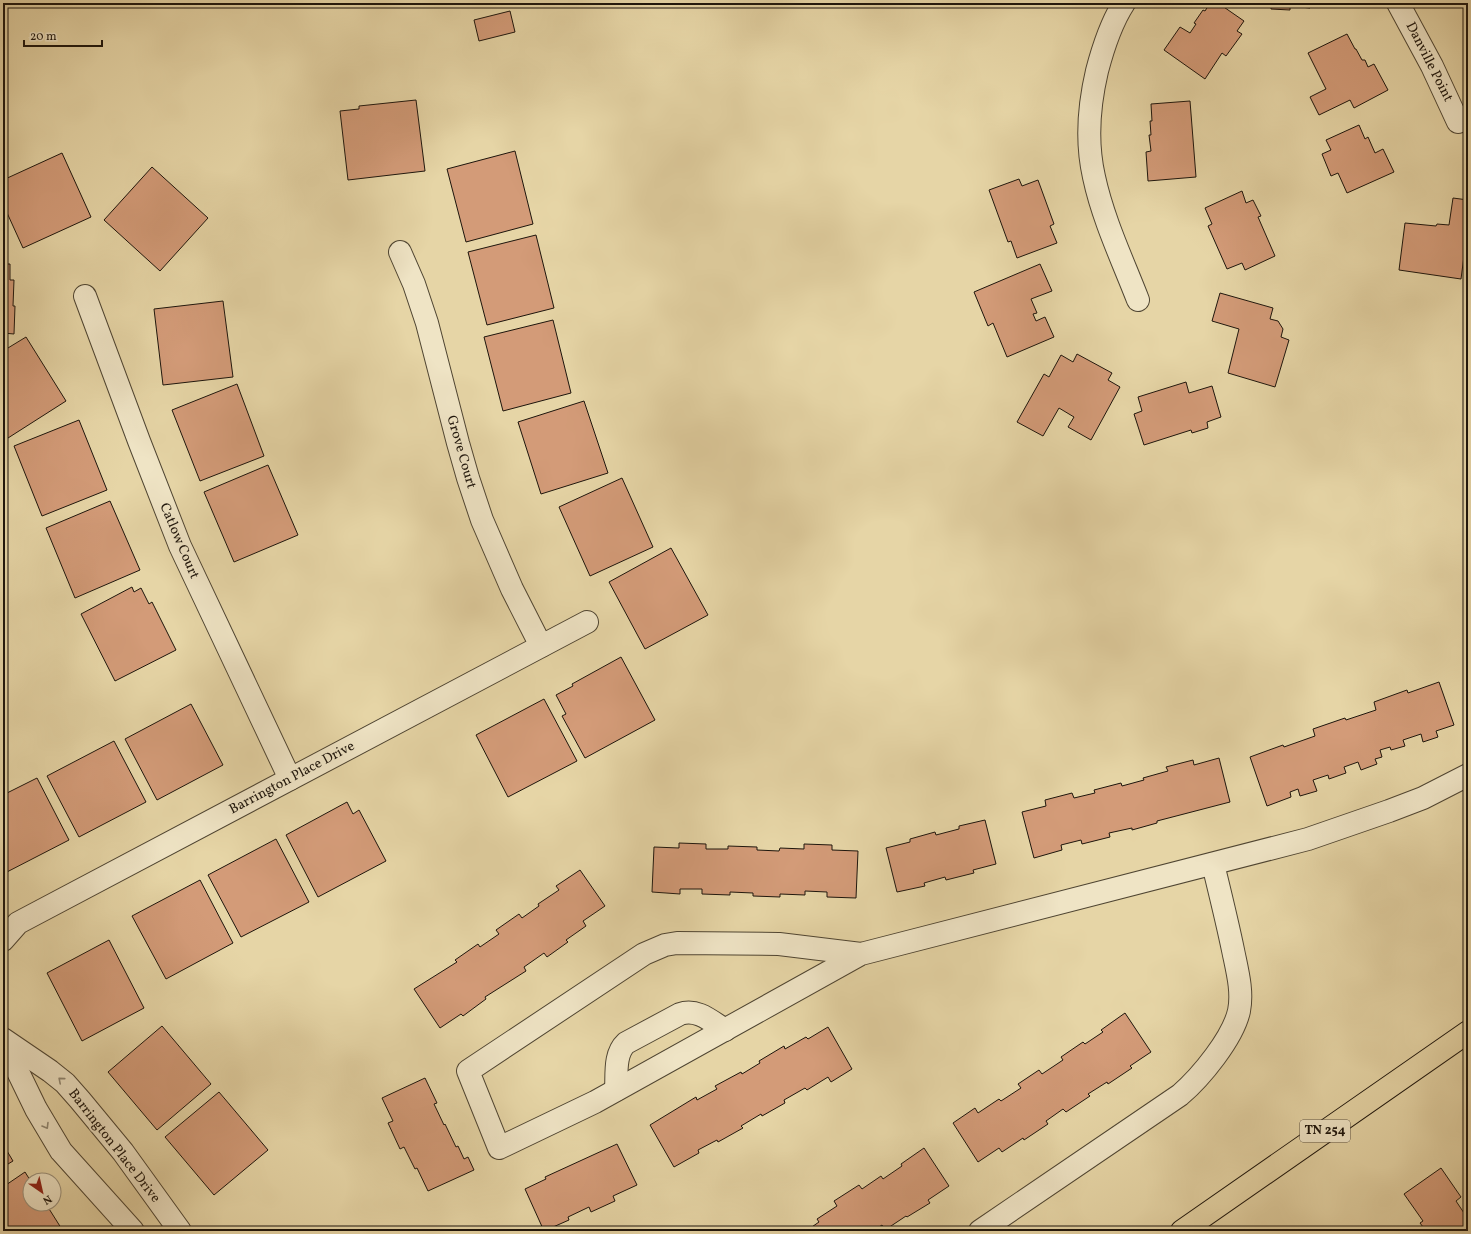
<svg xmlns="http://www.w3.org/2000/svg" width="1471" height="1234" viewBox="0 0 1471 1234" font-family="Vollkorn,serif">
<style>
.building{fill:#d39b78;stroke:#1d150c}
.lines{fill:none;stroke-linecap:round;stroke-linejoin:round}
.minor-casing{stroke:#4f4532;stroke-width:24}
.major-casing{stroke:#1d150c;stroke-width:24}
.minor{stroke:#efe4c5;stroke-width:22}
.major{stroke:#e6d5a6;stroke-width:22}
.oneway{stroke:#908772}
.labels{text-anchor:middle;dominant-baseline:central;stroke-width:4;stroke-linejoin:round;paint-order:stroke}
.shield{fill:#efe4c5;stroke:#5c5344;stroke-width:1}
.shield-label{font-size:13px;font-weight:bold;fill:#1d150c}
.street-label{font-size:14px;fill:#1d150c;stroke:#efe4c5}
</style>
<rect width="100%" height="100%" fill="#e6d5a6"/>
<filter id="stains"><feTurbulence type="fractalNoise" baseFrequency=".005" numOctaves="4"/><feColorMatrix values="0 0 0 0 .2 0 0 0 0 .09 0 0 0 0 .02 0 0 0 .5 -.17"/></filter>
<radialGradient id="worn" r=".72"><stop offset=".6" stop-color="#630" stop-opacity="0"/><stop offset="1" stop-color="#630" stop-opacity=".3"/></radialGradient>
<!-- building -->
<g class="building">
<path d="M1210,3h8l26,18 -7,10 5,3 -16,22 -4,-3 -17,26 -41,-29 16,-23 10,6 6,-9 -2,-1 9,-13 2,1z"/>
<path d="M1271,3h40l-1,5 -20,-2v4l-19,-1z"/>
<path d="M510,11l5,21 -36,9 -5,-21z"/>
<path d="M1347,34l8,15h1l6,11h3l3,7 6,-3 14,26 -34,18 -4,-8 -31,15 -9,-18 16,-8 -18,-36z"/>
<path d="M416,100l9,71 -77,9 -8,-69 19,-2v-3z"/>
<path d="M1190,101l6,76 -48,4 -2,-29 5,-1 -2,-16h2l-1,-14h2l-1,-17z"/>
<path d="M1359,125l6,14 3,-2 7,16 8,-4 11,23 -47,21 -9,-20 -7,3 -9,-22 9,-4 -5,-10z"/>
<path d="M515,151l18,73 -67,18 -19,-73z"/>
<path d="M62,153l29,64 -68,31 -20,-44v-24z"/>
<path d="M152,167l56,51 -48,53 -56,-51z"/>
<path d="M1019,179l3,7 16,-6 16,44 -4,2 7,17 -40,15 -6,-17 -3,1 -19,-52z"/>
<path d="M1242,191l4,12 7,-3 8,16 -3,1 17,39 -30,14 -3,-7 -15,6 -19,-43 4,-2 -7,-16z"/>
<path d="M1453,198l15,2v56h-4l-3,23 -62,-9 6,-47 31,3 1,-2 12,1z"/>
<path d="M536,235l18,73 -67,17 -19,-73z"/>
<path d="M3,264h7v16h4l-1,26h2l-1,28 -11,-1z"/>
<path d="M1040,264l12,27 -21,8 6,14 -4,1 3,7 9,-4 9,20 -47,20 -14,-34 -5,3 -14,-34z"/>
<path d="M1220,293l53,15 -3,11 8,2 5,8 -2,8 8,3 -14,47 -47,-14 11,-44 -27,-8z"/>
<path d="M223,301l10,76 -70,8 -9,-76z"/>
<path d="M553,320l18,73 -68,18 -19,-74z"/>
<path d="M26,337l40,64 -58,37 -5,-7v-80z"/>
<path d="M1077,354l35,19 -4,7 12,7 -29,53 -23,-13 6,-10 -15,-9 -16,28 -26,-14 27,-48 5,3 12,-22 12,7z"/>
<path d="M1186,382l3,11 23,-7 9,31 -14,5 1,6 -16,5 -1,-3 -47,15 -10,-31 8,-3 -4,-14z"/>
<path d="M237,384l27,72 -64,25 -28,-71z"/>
<path d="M584,401l24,72 -67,21 -23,-72z"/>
<path d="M79,420l28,70 -65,26 -28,-70z"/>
<path d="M268,465l30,70 -64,27 -30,-70z"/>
<path d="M622,478l31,69 -63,29 -31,-69z"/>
<path d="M110,501l30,69 -65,28 -29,-70z"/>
<path d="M671,548l37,67 -63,34 -36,-67z"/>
<path d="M132,587l2,5 7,-4 8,16 3,-2 24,48 -61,31 -34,-67z"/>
<path d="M621,657l34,63 -70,38 -23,-42 4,-2 -10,-19 17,-9 -1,-2z"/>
<path d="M1439,682l15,43 -18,6 2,6 -15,5 -2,-8 -18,6 2,6 -14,4 -1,-3 -10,3 2,7 -7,2 2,5 -16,6 -3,-8 -14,5 2,6 -17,6 -1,-4 -15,5 4,11 -17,5 -2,-7 -8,3 1,5 -24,9 -17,-49 33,-12 1,2 31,-11 -2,-7 32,-11 1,2 30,-10 -2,-8 33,-12 1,3z"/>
<path d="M544,699l33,62 -69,36 -32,-62z"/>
<path d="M191,704l32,61 -66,35 -32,-61z"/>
<path d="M114,741l32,61 -67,35 -32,-61z"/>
<path d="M1219,758l11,44 -73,19v2l-25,7v-2l-23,5 1,4 -28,7 -1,-4 -20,5 1,5 -28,8 -12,-46 24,-6 -1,-6 27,-7 2,5 21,-5 -1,-3 27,-7 1,3 22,-6 -1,-2 25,-7 -2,-4 27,-7 1,5z"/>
<path d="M37,778l32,62 -66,34v-79z"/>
<path d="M347,802l6,12 6,-4 27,51 -68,36 -32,-62z"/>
<path d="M985,820l11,44 -23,6 1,3 -28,7 -1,-3 -21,6 1,3 -28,6 -11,-44 24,-6v-3l25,-7 1,3 23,-6v-3z"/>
<path d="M276,839l33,63 -68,35 -33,-62z"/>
<path d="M679,843l27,1v5h22v-3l29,1v3l22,1 1,-3 24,1v-5l28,1v5l26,1 -2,47 -29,-1v-5l-22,-1v4l-25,-1v3l-27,-1v-3l-23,-1v3l-28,-1v-5h-22v5l-28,-2 2,-45 25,1z"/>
<path d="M580,870l25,36 -22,15 3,5 -20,14 2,2 -21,15 -3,-4 -20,14 2,4 -41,26 1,2 -23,17 -2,-2 -21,14 -26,-39 43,-27 -2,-2 23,-16 2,3 19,-13 -3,-4 23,-16 3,4 17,-12 -1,-2 21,-14 -3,-4z"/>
<path d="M200,880l33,63 -67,36 -34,-63z"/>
<path d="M109,940l35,68 -62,33 -35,-68z"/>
<path d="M1125,1013l26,39 -21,14 2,2 -24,16 -1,-2 -19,12 2,2 -24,16 -3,-3 -17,12 2,3 -24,16 -1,-2 -21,14 -3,-4 -21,14 -25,-39 22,-15 3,5 21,-14 2,2 20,-13 -3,-4 21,-14 3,4 21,-14 -2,-3 22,-15 2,2 18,-12 -2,-2z"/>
<path d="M162,1026l49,58 -54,46 -49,-58z"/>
<path d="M828,1027l24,42 -21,13 -3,-5 -21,13 -2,-2 -21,12 1,3 -23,13 -1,-2 -20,12 2,2 -25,14 -1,-2 -19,10 1,3 -25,14 -24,-42 46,-28 1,3 20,-11 -2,-3 26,-14 1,2 18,-11 -1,-2 25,-15 1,3 21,-12 2,2z"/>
<path d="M425,1078l12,25 -3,1 10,21 1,-1 11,23 2,-1 6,13 4,-2 6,13 -46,21 -11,-23 -2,1 -11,-22 -4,2 -12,-26 5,-2 -11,-23z"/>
<path d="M219,1092l49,58 -54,45 -49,-58z"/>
<path d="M3,1141l3,4 -2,1 9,15 -10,6z"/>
<path d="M617,1144l20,41 -24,11 2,5 -24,11 -2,-5 -21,10 1,3 -25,11 -19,-42 21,-10 -1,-2z"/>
<path d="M924,1148l25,38 -21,14 2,3 -23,14 -1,-1 -21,14 -3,-5 -9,6h-67l13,-9 -2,-3 20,-13 -3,-5 25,-16 3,4 19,-13 2,3 19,-13 -1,-2z"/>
<path d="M1441,1168l20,29 -5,4 12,18v12h-42l-6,-8 3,-2 -19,-27z"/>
<path d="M25,1172l5,8v24h16l17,27h-60v-44z"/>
</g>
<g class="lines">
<defs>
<g id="minor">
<path d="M1124,3c-13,20 -21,45 -27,68 -8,34 -11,71 -3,106 9,42 28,82 44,123"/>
<path d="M1398,3l34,63 26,56"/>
<path d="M400,252l14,32 13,39 31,120 10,35 14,42 30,69 29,57"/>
<path d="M85,296l54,145 41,105 110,233"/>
<path d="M3,940l15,-17 569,-301"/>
<path d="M861,954l-82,-10 -102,-1 -12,2 -21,9 -176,117 31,77 96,-46 266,-148 447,-115 81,-28 34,-13 45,-23"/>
<path d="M3,1039l47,32 15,12 15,17 43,52 57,79"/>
<path d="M3,1041l33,68 25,42 72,80"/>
<path d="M616,1090c1,-15 -2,-36 10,-47l54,-29c17,-6 31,7 45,16"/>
<path d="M980,1231l200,-136c21,-18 53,-57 59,-84 4,-20 -2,-41 -6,-61 -6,-29 -13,-57 -20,-86"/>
</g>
<path id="major" d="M1182,1231l286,-199"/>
</defs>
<!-- minor casing -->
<use href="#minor" class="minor-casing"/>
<!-- major casing -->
<use href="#major" class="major-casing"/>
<!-- minor -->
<use href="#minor" class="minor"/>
<!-- major -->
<use href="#major" class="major"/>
</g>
<!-- one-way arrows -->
<defs><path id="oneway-chevron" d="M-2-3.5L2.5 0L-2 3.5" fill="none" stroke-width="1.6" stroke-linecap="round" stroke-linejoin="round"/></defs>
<g class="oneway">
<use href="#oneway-chevron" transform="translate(61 1080) rotate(-139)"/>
<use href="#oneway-chevron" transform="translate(46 1126) rotate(59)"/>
</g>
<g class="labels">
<!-- shield labels -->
<rect class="shield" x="1300" y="1120" width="50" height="22" rx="3"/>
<g class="shield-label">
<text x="1325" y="1131">TN 254</text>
</g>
<!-- street labels -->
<g class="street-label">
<text transform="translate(1429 62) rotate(63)">Danville Point</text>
<text transform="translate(461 452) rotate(74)">Grove Court</text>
<text transform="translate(179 541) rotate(67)">Catlow Court</text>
<text transform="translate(292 778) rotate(-28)">Barrington Place Drive</text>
<text transform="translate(114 1146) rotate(52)">Barrington Place Drive</text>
</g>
</g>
<!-- margin -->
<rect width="1471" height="1234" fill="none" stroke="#e6d5a6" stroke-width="16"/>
<rect x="4" y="4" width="1463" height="1226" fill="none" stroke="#1d150c" stroke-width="2"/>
<rect x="8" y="8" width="1455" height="1218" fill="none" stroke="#1d150c"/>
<!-- north arrow -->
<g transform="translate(42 1192) rotate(146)"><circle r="19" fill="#efe4c5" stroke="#9b917b"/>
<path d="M0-3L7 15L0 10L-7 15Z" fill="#8f2418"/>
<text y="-6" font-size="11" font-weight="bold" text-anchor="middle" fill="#1d150c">N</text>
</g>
<!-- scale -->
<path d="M24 40v6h78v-6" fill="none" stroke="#1d150c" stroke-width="2"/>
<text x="30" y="40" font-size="12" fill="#1d150c" stroke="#efe4c5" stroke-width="3" paint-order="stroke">20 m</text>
<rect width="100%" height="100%" filter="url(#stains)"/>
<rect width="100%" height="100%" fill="url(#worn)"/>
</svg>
